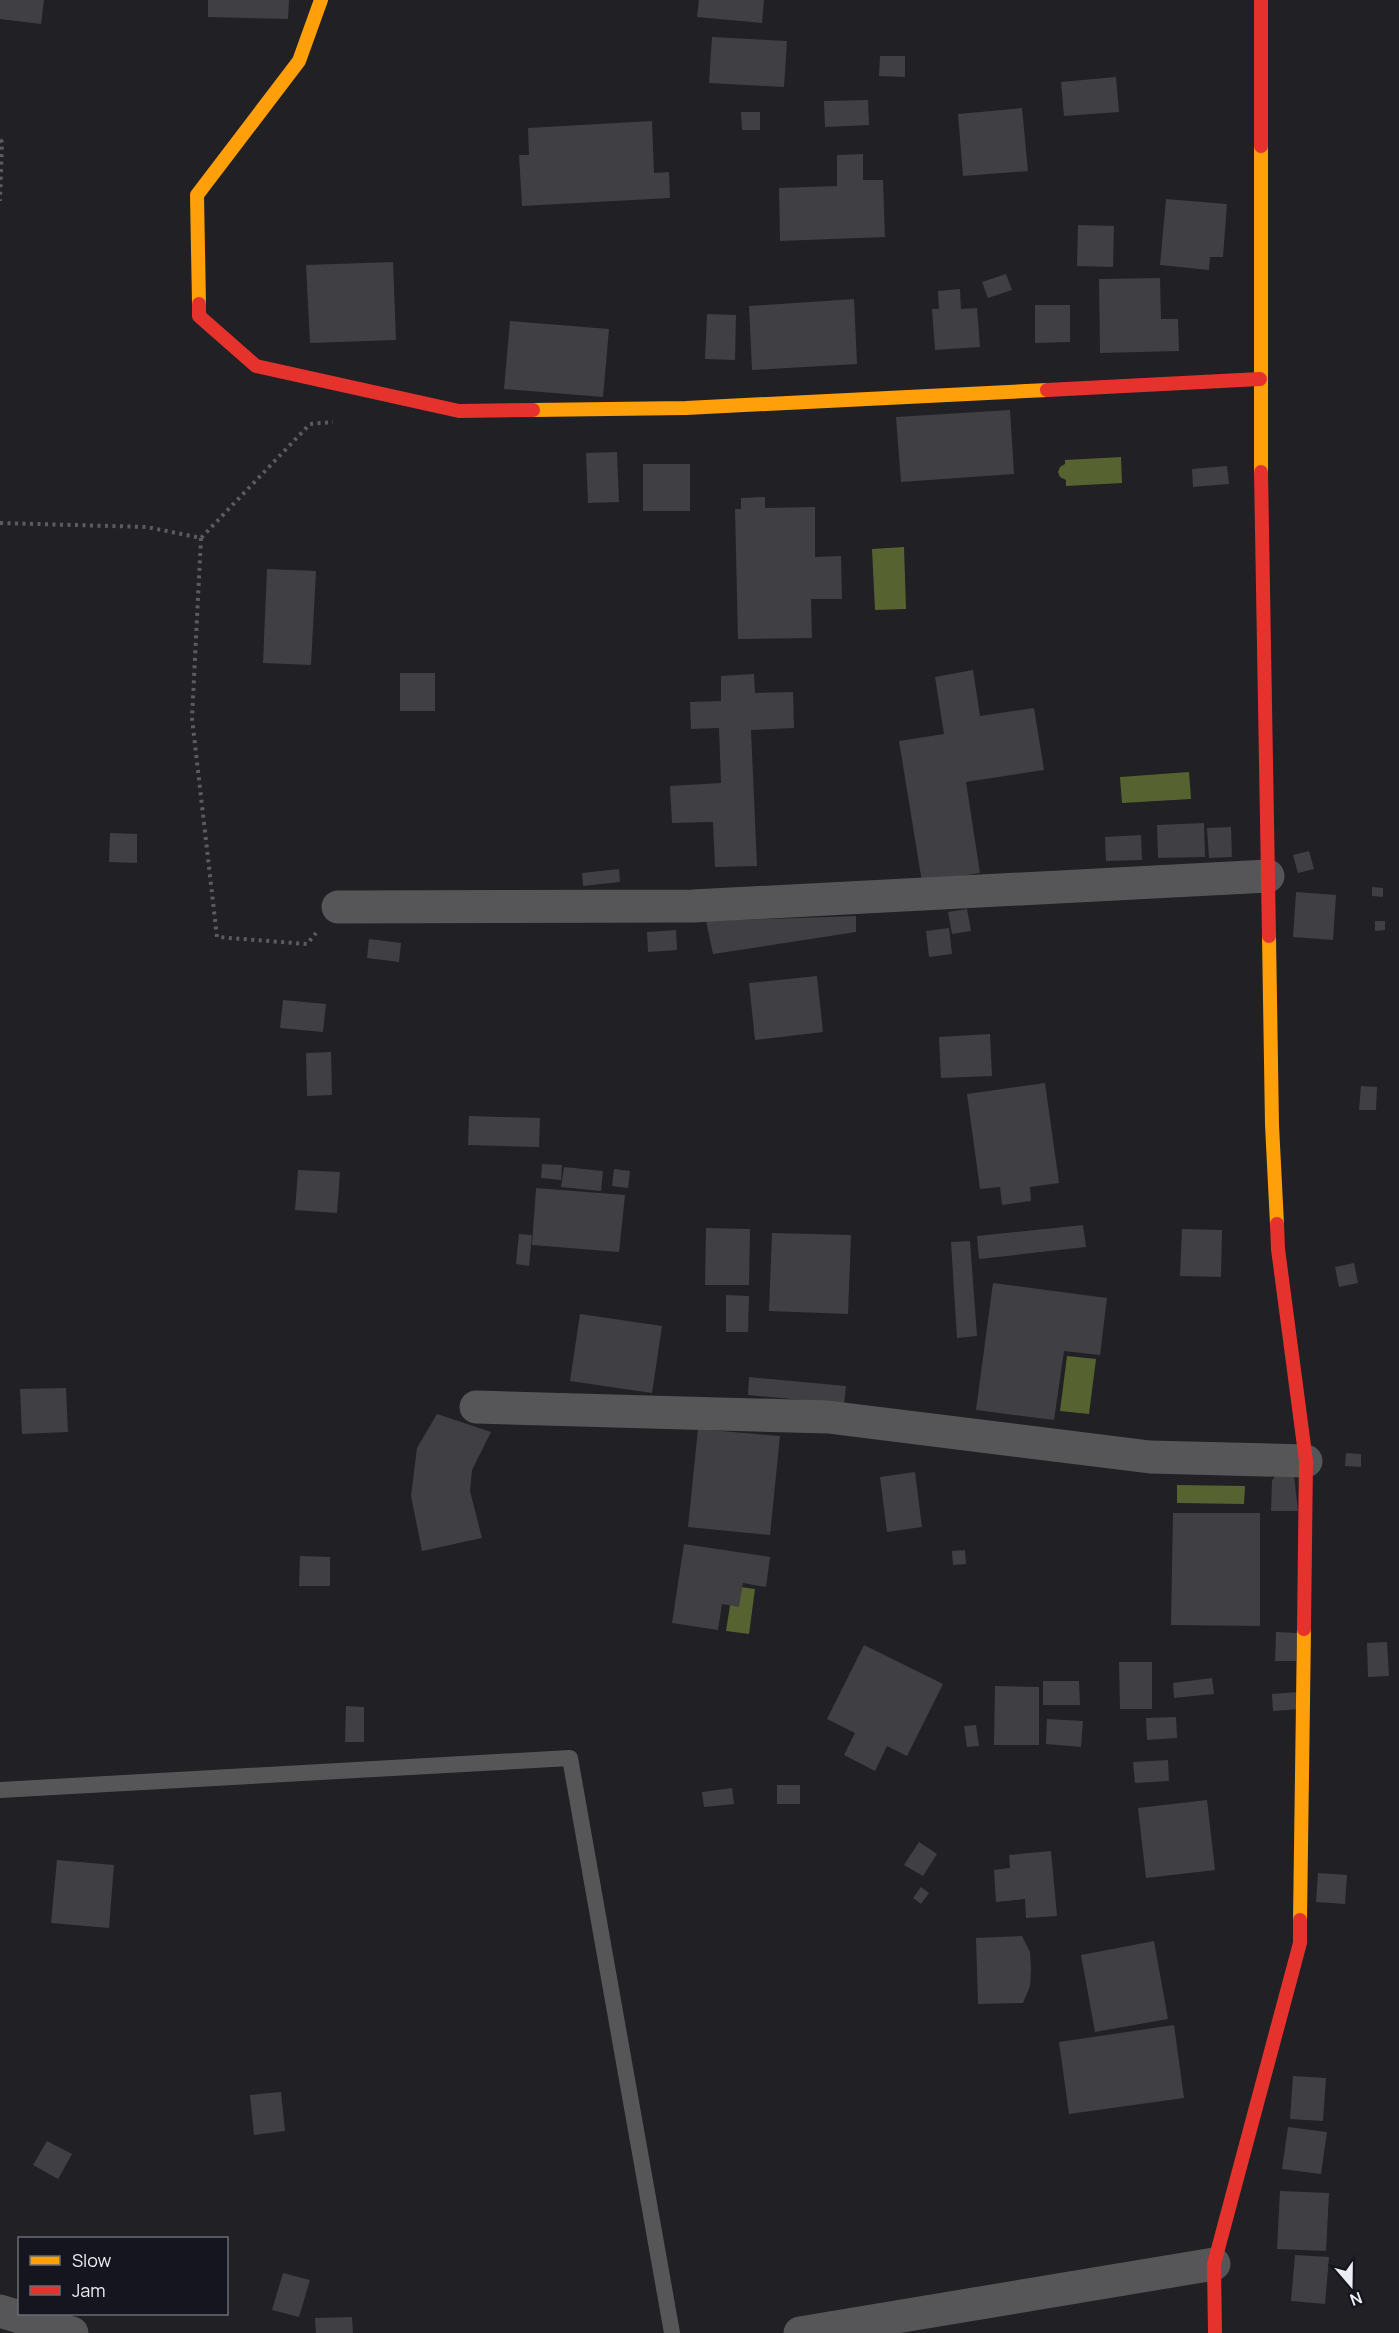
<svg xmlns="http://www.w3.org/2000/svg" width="1399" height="2333" viewBox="0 0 1399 2333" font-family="Manrope,sans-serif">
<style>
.water{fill:#576231}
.building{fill:#3f3f44}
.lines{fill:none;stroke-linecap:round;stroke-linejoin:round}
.path{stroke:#5c5c5f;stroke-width:4;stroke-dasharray:3 4.5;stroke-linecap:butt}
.lane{stroke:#565658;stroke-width:16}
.street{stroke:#565658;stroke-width:33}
.slow{stroke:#ff9f0a;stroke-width:14}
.jam{stroke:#e5322d;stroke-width:14}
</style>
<rect width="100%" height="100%" fill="#202025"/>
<!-- water -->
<g class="water">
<path d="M1121,457l1,26 -56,3v-6l-6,-3 -2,-5 2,-5 5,-3v-4z"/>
<path d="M904,547l2,62 -31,1 -3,-61z"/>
<path d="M1189,772l2,27 -69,4 -2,-26z"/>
<path d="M1067,1356l29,3 -7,55 -29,-3z"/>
<path d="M1177,1485l68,1 -1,18 -67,-1z"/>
<path d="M733,1586l22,3 -6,45 -23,-3z"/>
</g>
<!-- building -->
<g class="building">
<path d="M0,0h44l-3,24 -41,-5z"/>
<path d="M208,0h81l-1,19 -80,-2z"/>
<path d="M699,0h65l-2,23 -65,-6z"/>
<path d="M712,37l75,4 -3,46 -75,-4z"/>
<path d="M880,56h25v21l-26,-1z"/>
<path d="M1116,77l3,35 -55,4 -3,-34z"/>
<path d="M868,100l1,25 -44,2 -1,-26z"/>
<path d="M1022,108l6,63 -65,5 -5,-62z"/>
<path d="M741,112h19v18h-18z"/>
<path d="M652,121l2,52 15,-1 1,26 -148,8 -3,-51h10l-1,-27z"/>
<path d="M863,154v26h20l2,57 -105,4 -1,-53 58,-2v-31z"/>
<path d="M1166,199l61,5 -4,53h-13l-1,13 -49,-5z"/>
<path d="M1078,225l36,1 -1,41 -36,-1z"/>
<path d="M393,262l3,78 -86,3 -4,-78z"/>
<path d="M1006,274l6,16 -24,8 -6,-16z"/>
<path d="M1160,278l1,41h17l1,32 -79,2 -1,-74z"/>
<path d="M960,289l1,20 16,-1 3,39 -45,3 -3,-41h7l-1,-18z"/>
<path d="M854,299l3,65 -105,6 -3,-64z"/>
<path d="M1035,305h35v37l-35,1z"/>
<path d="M707,314l29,1 -1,45 -30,-1z"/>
<path d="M510,321l99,8 -6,68 -99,-8z"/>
<path d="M1010,410l4,64 -113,8 -5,-65z"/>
<path d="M617,452l2,50 -31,1 -2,-50z"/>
<rect x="643" y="464" width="47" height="47"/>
<path d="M1227,466l2,18 -36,3 -1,-18z"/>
<path d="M765,497v11l50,-1v50l26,-1 1,43h-31l1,39 -74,1 -3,-130h6v-11z"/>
<path d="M267,569l49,2 -5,94 -48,-2z"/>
<path d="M973,670l7,46 54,-8 10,62 -78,12 14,91 -58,9 -23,-141 45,-7 -9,-57z"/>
<rect x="400" y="673" width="35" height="38"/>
<path d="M754,674l1,19 38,-1 1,36 -43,2 6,136 -42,1 -2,-45 -41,1 -2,-37 51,-3 -2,-55 -28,1 -1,-27 31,-1v-25z"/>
<path d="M1204,823l1,34 -47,1 -1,-33z"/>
<path d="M1231,827l1,30 -23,1 -2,-30z"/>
<path d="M110,833l27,1v29l-28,-1z"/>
<path d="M1141,835l1,25 -36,1 -1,-24z"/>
<path d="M1309,851l5,18 -16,4 -5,-18z"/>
<path d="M619,869l1,13 -37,4 -1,-13z"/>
<path d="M1372,887l11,1v9l-11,-1z"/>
<path d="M1296,892l40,3 -3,45 -40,-3z"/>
<path d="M967,909l4,22 -19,3 -4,-22z"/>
<path d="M856,916v16l-143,22 -7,-33z"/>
<path d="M1375,921h10v9l-10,1z"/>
<path d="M949,928l3,26 -23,3 -3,-26z"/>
<path d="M676,930l1,20 -29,2 -1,-20z"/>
<path d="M369,939l32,4 -2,19 -32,-4z"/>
<path d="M817,976l6,56 -68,8 -6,-57z"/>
<path d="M283,1000l43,4 -3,28 -43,-4z"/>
<path d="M990,1034l2,42 -51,2 -2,-41z"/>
<path d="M331,1052l1,43 -25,1 -1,-43z"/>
<path d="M1045,1083l14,100 -29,4 1,14 -29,4 -2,-18 -20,2 -13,-95z"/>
<path d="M1361,1086l16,1 -1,23h-17z"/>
<path d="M469,1116l71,2 -1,29 -71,-2z"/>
<path d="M542,1164l20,1 -1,15 -20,-2z"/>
<path d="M564,1167l39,4 -2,20 -40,-4z"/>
<path d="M614,1169l16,2 -2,17 -16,-2z"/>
<path d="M298,1170l42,2 -3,41 -42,-3z"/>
<path d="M536,1188l89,7 -6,57 -87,-7z"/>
<path d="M1083,1225l3,22 -107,12 -2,-23z"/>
<path d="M706,1228l44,1 -1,56h-44z"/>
<path d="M1182,1229l40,1 -1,47 -41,-1z"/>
<path d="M772,1233l79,2 -3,79 -79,-3z"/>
<path d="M519,1234l13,1 -3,31 -13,-2z"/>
<path d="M970,1241l7,95 -20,2 -6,-96z"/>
<path d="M1354,1263l4,20 -19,4 -4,-20z"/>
<path d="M993,1283l114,15 -7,57 -36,-4 -10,69 -78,-10z"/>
<path d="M726,1295l23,1 -1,36h-22z"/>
<path d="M580,1314l82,12 -10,67 -82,-12z"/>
<path d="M749,1377l97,9 -2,18 -96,-9z"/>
<path d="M66,1388l2,44 -46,2 -2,-45z"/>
<path d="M437,1414l54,18 -19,38 -2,21 12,47 -60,13 -11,-55 6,-48z"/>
<path d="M698,1429l82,7 -10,99 -82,-8z"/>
<path d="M1346,1453l15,1v13l-16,-1z"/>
<path d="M915,1472l7,55 -35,5 -7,-55z"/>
<path d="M1275,1476h19l4,35h-27l1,-30z"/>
<path d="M1173,1513h87v113l-89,-1z"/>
<path d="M684,1544l86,13 -4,30 -23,-4 -4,24 -17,-3 -4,26 -46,-7z"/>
<path d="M965,1550l1,14 -13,1 -1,-14z"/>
<path d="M300,1556l30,1v29h-31z"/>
<path d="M1276,1632l21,1 -1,28h-21z"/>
<path d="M1387,1642l2,34 -21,1 -1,-34z"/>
<path d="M864,1645l79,39 -36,72 -20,-10 -12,25 -31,-16 11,-22 -28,-14z"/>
<path d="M1119,1662h33v47h-32z"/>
<path d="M1212,1678l2,16 -40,4 -1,-15z"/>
<path d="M1043,1681h36l1,24h-37z"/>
<path d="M995,1686l44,1v58h-45z"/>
<path d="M1299,1692l1,17 -27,2 -1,-17z"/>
<path d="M346,1706l18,1v35h-19z"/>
<path d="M1176,1717l1,21 -30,2 -1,-22z"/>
<path d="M1047,1719l36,2 -2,26 -35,-3z"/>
<path d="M976,1725l3,21 -12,1 -3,-21z"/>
<path d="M1168,1760l1,21 -34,2 -2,-21z"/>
<rect x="777" y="1785" width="23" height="19"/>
<path d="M732,1788l2,16 -30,3 -2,-15z"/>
<path d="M1207,1800l8,70 -69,8 -8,-70z"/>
<path d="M919,1842l18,12 -14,22 -19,-11z"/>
<path d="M1051,1851l6,65 -31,2 -1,-19 -29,3 -2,-32 16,-2 -1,-13z"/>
<path d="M57,1860l57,5 -5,63 -58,-5z"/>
<path d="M1318,1873l29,2 -2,29 -29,-2z"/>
<path d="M921,1887l8,6 -8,11 -8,-6z"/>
<path d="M1022,1936l8,16 1,18 -1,16 -7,17 -45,1 -2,-66z"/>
<path d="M1154,1941l14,78 -73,13 -14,-77z"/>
<path d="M1174,2025l10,73 -115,16 -10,-72z"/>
<path d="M1293,2076l33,2 -3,43 -33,-2z"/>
<path d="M281,2092l4,39 -31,4 -4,-40z"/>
<path d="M1288,2127l39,5 -6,42 -39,-5z"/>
<path d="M47,2141l25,13 -14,25 -25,-14z"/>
<path d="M1280,2191l49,2 -3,58 -49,-2z"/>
<path d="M1295,2255l34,2 -4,47 -34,-3z"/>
<path d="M283,2273l27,7 -11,37 -27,-7z"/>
<path d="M352,2317l1,16h-37l-1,-15z"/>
</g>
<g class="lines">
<!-- path -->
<g class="path">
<path d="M0,140l2,2 -2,59"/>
<path d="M0,523l147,4 54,11 109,-114 23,-2"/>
<path d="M201,538l-9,180 25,219 90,7 9,-11"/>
</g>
<!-- lane -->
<path class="lane" d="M0,1790l570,-32 102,575"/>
<!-- street -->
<g class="street">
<path d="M338,907l355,-1 575,-30"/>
<path d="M476,1407l352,10 322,40 156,4"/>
<path d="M0,2311l72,22"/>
<path d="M800,2333l414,-69"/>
</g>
<!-- slow -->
<g class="slow">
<path d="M1261,146v326"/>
<path d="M199,304l-2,-109 102,-134 22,-61"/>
<path d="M533,410l153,-2 361,-18"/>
<path d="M1269,936l3,189 5,99"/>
<path d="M1300,1920l4,-291"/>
</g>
<!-- jam -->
<g class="jam">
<path d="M1261,146v-146"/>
<path d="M199,304v12l57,50 203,45 74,-1"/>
<path d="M1047,390l213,-11"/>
<path d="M1261,472l8,464"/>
<path d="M1277,1224l1,25 28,212 -2,168"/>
<path d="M1215,2333l-1,-69 86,-321v-23"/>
</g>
</g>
<!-- legend -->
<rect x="18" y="2237" width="210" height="78" fill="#14151e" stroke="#6b6b74" stroke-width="1.5"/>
<rect x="30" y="2256" width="30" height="9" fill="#ff9f0a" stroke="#6b6b74" stroke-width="1.5"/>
<text x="72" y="2267" font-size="18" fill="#ededf4">Slow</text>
<rect x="30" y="2286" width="30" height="9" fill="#e5322d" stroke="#6b6b74" stroke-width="1.5"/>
<text x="72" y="2297" font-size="18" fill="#ededf4">Jam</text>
<!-- north arrow -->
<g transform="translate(1351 2285) rotate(160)" stroke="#14151e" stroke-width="4.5" paint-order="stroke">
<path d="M0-4.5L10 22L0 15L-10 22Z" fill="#ededf4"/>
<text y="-9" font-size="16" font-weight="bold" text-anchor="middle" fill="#ededf4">N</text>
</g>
</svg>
